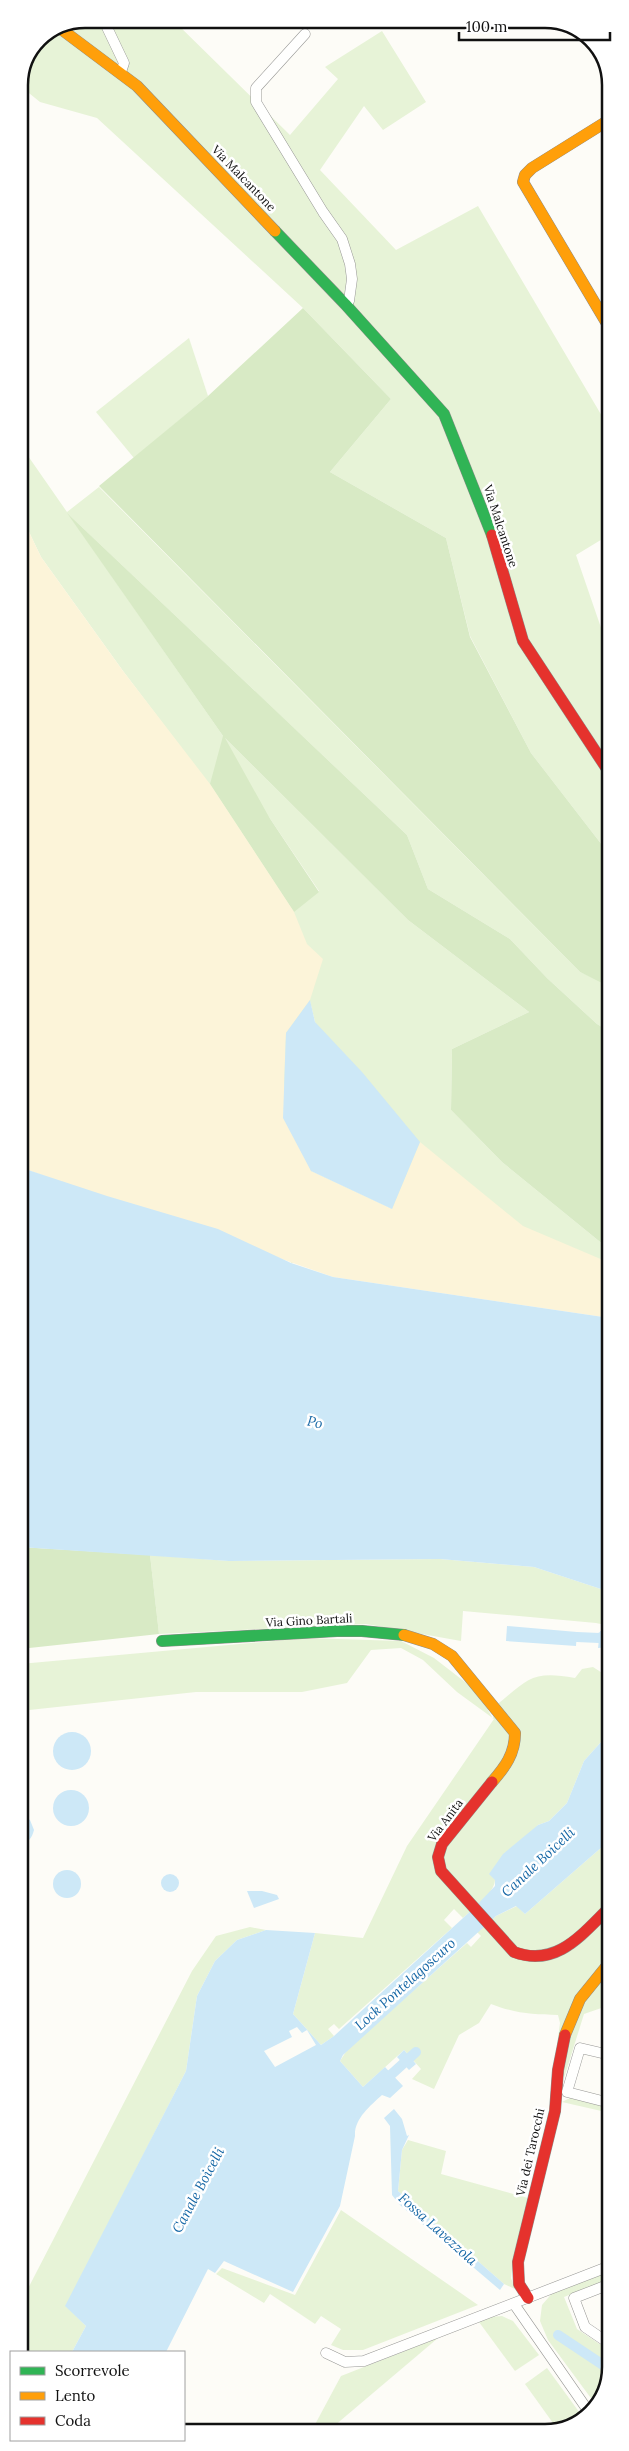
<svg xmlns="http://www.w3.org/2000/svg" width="629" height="2451" viewBox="0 0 629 2451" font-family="Lora,serif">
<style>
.green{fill:#e7f3d7;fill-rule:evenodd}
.forest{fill:#d8eac5}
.sand{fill:#fcf4d9}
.water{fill:#cde8f7}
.pier{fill:#fdfcf7}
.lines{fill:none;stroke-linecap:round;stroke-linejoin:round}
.canal{stroke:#cde8f7;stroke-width:10}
.street-casing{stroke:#979795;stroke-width:11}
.fast-casing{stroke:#8e8d8b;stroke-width:12}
.slow-casing{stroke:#8e8d8b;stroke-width:12}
.jam-casing{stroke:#8e8d8b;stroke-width:12}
.street{stroke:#fffffe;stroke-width:10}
.fast{stroke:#30b455;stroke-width:11}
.slow{stroke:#ff9f0a;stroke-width:11}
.jam{stroke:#e5322d;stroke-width:11}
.labels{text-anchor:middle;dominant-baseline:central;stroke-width:5;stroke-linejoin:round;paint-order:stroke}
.street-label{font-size:12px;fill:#111;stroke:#fff}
.water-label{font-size:14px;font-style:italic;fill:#1768a6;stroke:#fff}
.rim{fill:none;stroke:#111;stroke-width:2.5}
</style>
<rect width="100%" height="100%" fill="#fdfcf7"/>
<!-- green -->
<g class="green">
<path d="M85,19h87l118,116 48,-56 -13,-12 57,-36 44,71 -43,28 -19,-24 -44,64 76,80 82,-44 131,222v107l-33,20 33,96v203l-78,-101 -61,-117 -24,-98 -116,-66 61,-73 -88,-91 -206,-190 -57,-16 -21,-17 19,-47z"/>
<path d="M189,338l19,58 -74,62 -38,-46z"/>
<path d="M19,443l48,69 32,-25 481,485 30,13v47l-13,-8 -50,-46 -37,-39 -82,-50 -21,-54 -338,-320 154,221 185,184 121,92 -77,37 -1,61 51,52 108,88v14l-319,-1 -83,-480 -85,-112 -82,-114 -22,-46zM269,817l50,74 -25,20h-1zM310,1001l5,21 77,187 -81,-38z"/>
<path d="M150,1555l79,6 211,-2 94,8 76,25v34l-14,-3 -133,-12 -2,30 -95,-17 -207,10z"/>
<path d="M306,1638l95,3 33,17 44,34 15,27 1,-12c34,-27 36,-37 81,-29l7,-9 11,-2 17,11v54l-26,29 -17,42 -18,18 -11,4 -43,55c-1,14 -22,29 -32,38l-9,-9 -10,11 8,8 -113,101 -5,-5 -6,5 6,7 -13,9 -28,-31 22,-81 48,5 44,-92 87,-127 -37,-27 -34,-32 -22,-12 -30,2 -24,33 -45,9h-106l-176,19v-47z"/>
<path d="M610,1840v165l-26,9 -20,64 -7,-33 3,-22 -2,-8c-25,0 -44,-2 -67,-11l-12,19 -20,12 -25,54 -22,-10 9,-10 -17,-19 -41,37 -23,-26 7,-11 120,-107 4,4 10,-11 -4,-4 19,-16 21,-10 8,8z"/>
<path d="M250,1927l16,3 -29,10 -22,21 -18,35 -11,75 -120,235 20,20 -14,26h-52v-48l172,-333 24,-35z"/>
<path d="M572,2097l38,9v7l-48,-11z"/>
<path d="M408,2140l38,11 -5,23 87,24 -16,71 -1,9 4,11 -11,-5 -106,-93 4,-41z"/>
<path d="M341,2210l137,95 -115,45h-20l-12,-5 10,-16 -20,-13 -6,8 -45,-30 -6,9 -48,-29 6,-6 73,27z"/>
<path d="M610,2270v9l-46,18 13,32 33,22v15l-14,39 -48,-65 -8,-19 2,-16 12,-14z"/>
<path d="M502,2316l11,5 26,34 -24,16 -36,-49 11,-5z"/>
<path d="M438,2338l-111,94h-16l30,-56z"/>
<path d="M547,2368l35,48 -24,14 -33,-46z"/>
</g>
<!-- forest -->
<g class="forest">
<path d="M303,308l88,91 -61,73 116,66 24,99 61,116 78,101 1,133 -30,-15 -481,-486 109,-90z"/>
<path d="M67,513l340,322 21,54 82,50 37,39 50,46 13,8v218l-108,-88 -51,-52 1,-61 77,-37 -121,-92 -183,-182 44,79 50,75 -25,20 -84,-128 13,-48z"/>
<path d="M20,1547l130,8 9,79 -139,15z"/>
</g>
<!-- sand -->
<path class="sand" d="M19,511l22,46 82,114 87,113 84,128 13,32 16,15 -13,41 -24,33 -2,51 27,87 81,38 28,-67 103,84 87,37v55l-277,-41 -314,-110z"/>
<!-- water -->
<g class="water">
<path d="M310,1000l5,22 47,50 58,70 -28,67 -81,-38 -28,-53 3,-85z"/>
<path d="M19,1167l88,29 111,33 73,34 42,14 277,41v274l-76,-25 -94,-8 -211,2 -209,-14z"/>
<path d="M507,1626l70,6 -1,14 -70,-5z"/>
<path d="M600,1631l10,3v13l-12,1z"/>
<circle cx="72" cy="1751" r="19"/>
<path d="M610,1732v108l-85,74 -9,-8 -20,10 -153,139 -3,6 23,26 22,-20 18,19 -13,12 -8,-3c-12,11 -28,24 -27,41l-15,70 -47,86 -69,-31 -9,12 -7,-4 -42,83h-94l14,-26 -21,-20 121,-235 11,-75 18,-35 22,-21 29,-10 49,3 -22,81 28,31 13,-9 140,-128 21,-22v-6l-6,-6 14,-20 35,-29 11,-4 18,-18 17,-42z"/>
<circle cx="71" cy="1808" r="18"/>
<path d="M20,1815l10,5 4,10c-2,8 -6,13 -14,14z"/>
<path d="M20,1868c10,8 13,21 0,27z"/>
<circle cx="67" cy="1884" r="14"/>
<circle cx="170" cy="1883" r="9"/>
<path d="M247,1891h15l15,4 2,4 -25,9z"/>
<path d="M404,2050l12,14 -7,6 -12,-13z"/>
<path d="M394,2109l8,10 5,17 2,-1 -7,15 -4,41 106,93 -4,6 -100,-85 -8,-10 -2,-69 -6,-8z"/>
</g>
<!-- pier -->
<path class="pier" d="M297,2027l5,6 5,-3 9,15 -41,22 -11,-16 28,-14 -3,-6z"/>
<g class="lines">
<!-- canal -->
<g class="canal">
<path d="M577,1637l22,1 9,-4 2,-5"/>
<path d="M383,2082l33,-30"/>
<path d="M558,2335l51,34"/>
</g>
<defs>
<g id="street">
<path d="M103,19l21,44 -3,9"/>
<path d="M305,34l-49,54v14l67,110 19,27 8,25 2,15 -3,22 -4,3"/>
<path d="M610,2055l-30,-7 -13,44 43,11"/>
<path d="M610,2284l-36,14 11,29 25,17"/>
<path d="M514,2304l75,108"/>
<path d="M326,2353l19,9 19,-1 246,-95"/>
</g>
<g id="fast">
<path d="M275,231l70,73 99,110 48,121"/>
<path d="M162,1641l175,-10h25l42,4"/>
</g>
<g id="slow">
<path d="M61,29l76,57 138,145"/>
<path d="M609,120l-77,48 -7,7 -2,7 86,145"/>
<path d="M404,1635l29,9 19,12 63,77c0,21 -10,34 -23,49"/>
<path d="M565,2035l15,-36 30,-37"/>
</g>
<g id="jam">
<path d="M492,535l31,106 86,131"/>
<path d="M492,1782l-50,62 -4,13 3,14 73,81c43,16 68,-18 96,-45"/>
<path d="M528,2298l-9,-14 -1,-22 37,-151 3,-41 7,-35"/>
</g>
</defs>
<!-- street casing -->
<use href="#street" class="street-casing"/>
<!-- fast casing -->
<use href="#fast" class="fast-casing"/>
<!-- slow casing -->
<use href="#slow" class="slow-casing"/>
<!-- jam casing -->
<use href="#jam" class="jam-casing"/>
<!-- street -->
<use href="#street" class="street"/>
<!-- fast -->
<use href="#fast" class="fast"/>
<!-- slow -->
<use href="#slow" class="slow"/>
<!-- jam -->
<use href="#jam" class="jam"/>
</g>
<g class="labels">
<!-- street labels -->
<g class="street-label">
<text transform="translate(244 178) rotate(46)">Via Malcantone</text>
<text transform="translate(501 526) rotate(72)">Via Malcantone</text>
<text transform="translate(309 1620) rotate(-3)">Via Gino Bartali</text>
<text transform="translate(445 1820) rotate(-53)">Via Anita</text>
<text transform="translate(530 2152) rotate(-77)">Via dei Tarocchi</text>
</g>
<!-- water labels -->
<g class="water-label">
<text transform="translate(315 1422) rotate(14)">Po</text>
<text transform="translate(538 1862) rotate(-43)">Canale Boicelli</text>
<text transform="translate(405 1984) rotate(-42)">Lock Pontelagoscuro</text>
<text transform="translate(198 2190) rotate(-62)">Canale Boicelli</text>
<text transform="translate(438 2229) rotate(42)">Fossa Lavezzola</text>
</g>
</g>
<!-- crop -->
<path d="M0 0H629V2451H0ZM85 28H545A57 57 0 0 1 602 85V2367A57 57 0 0 1 545 2424H85A57 57 0 0 1 28 2367V85A57 57 0 0 1 85 28Z" fill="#fff" fill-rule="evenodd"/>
<path class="rim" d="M85 28H545A57 57 0 0 1 602 85V2367A57 57 0 0 1 545 2424H85A57 57 0 0 1 28 2367V85A57 57 0 0 1 85 28Z"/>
<!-- legend -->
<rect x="10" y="2351" width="175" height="90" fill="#ffffff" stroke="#a0a0a0"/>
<rect x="20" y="2367" width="25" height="8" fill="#30b455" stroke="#a0a0a0"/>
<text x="55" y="2376" font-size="15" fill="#111111">Scorrevole</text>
<rect x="20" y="2392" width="25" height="8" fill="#ff9f0a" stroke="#a0a0a0"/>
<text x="55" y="2401" font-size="15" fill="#111111">Lento</text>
<rect x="20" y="2417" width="25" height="8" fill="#e5322d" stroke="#a0a0a0"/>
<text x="55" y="2426" font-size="15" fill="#111111">Coda</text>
<!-- scale -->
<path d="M459 32v8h151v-8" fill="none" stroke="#111111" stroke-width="2.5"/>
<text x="466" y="32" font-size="15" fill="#111111" stroke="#ffffff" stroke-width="4" paint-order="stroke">100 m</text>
</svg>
